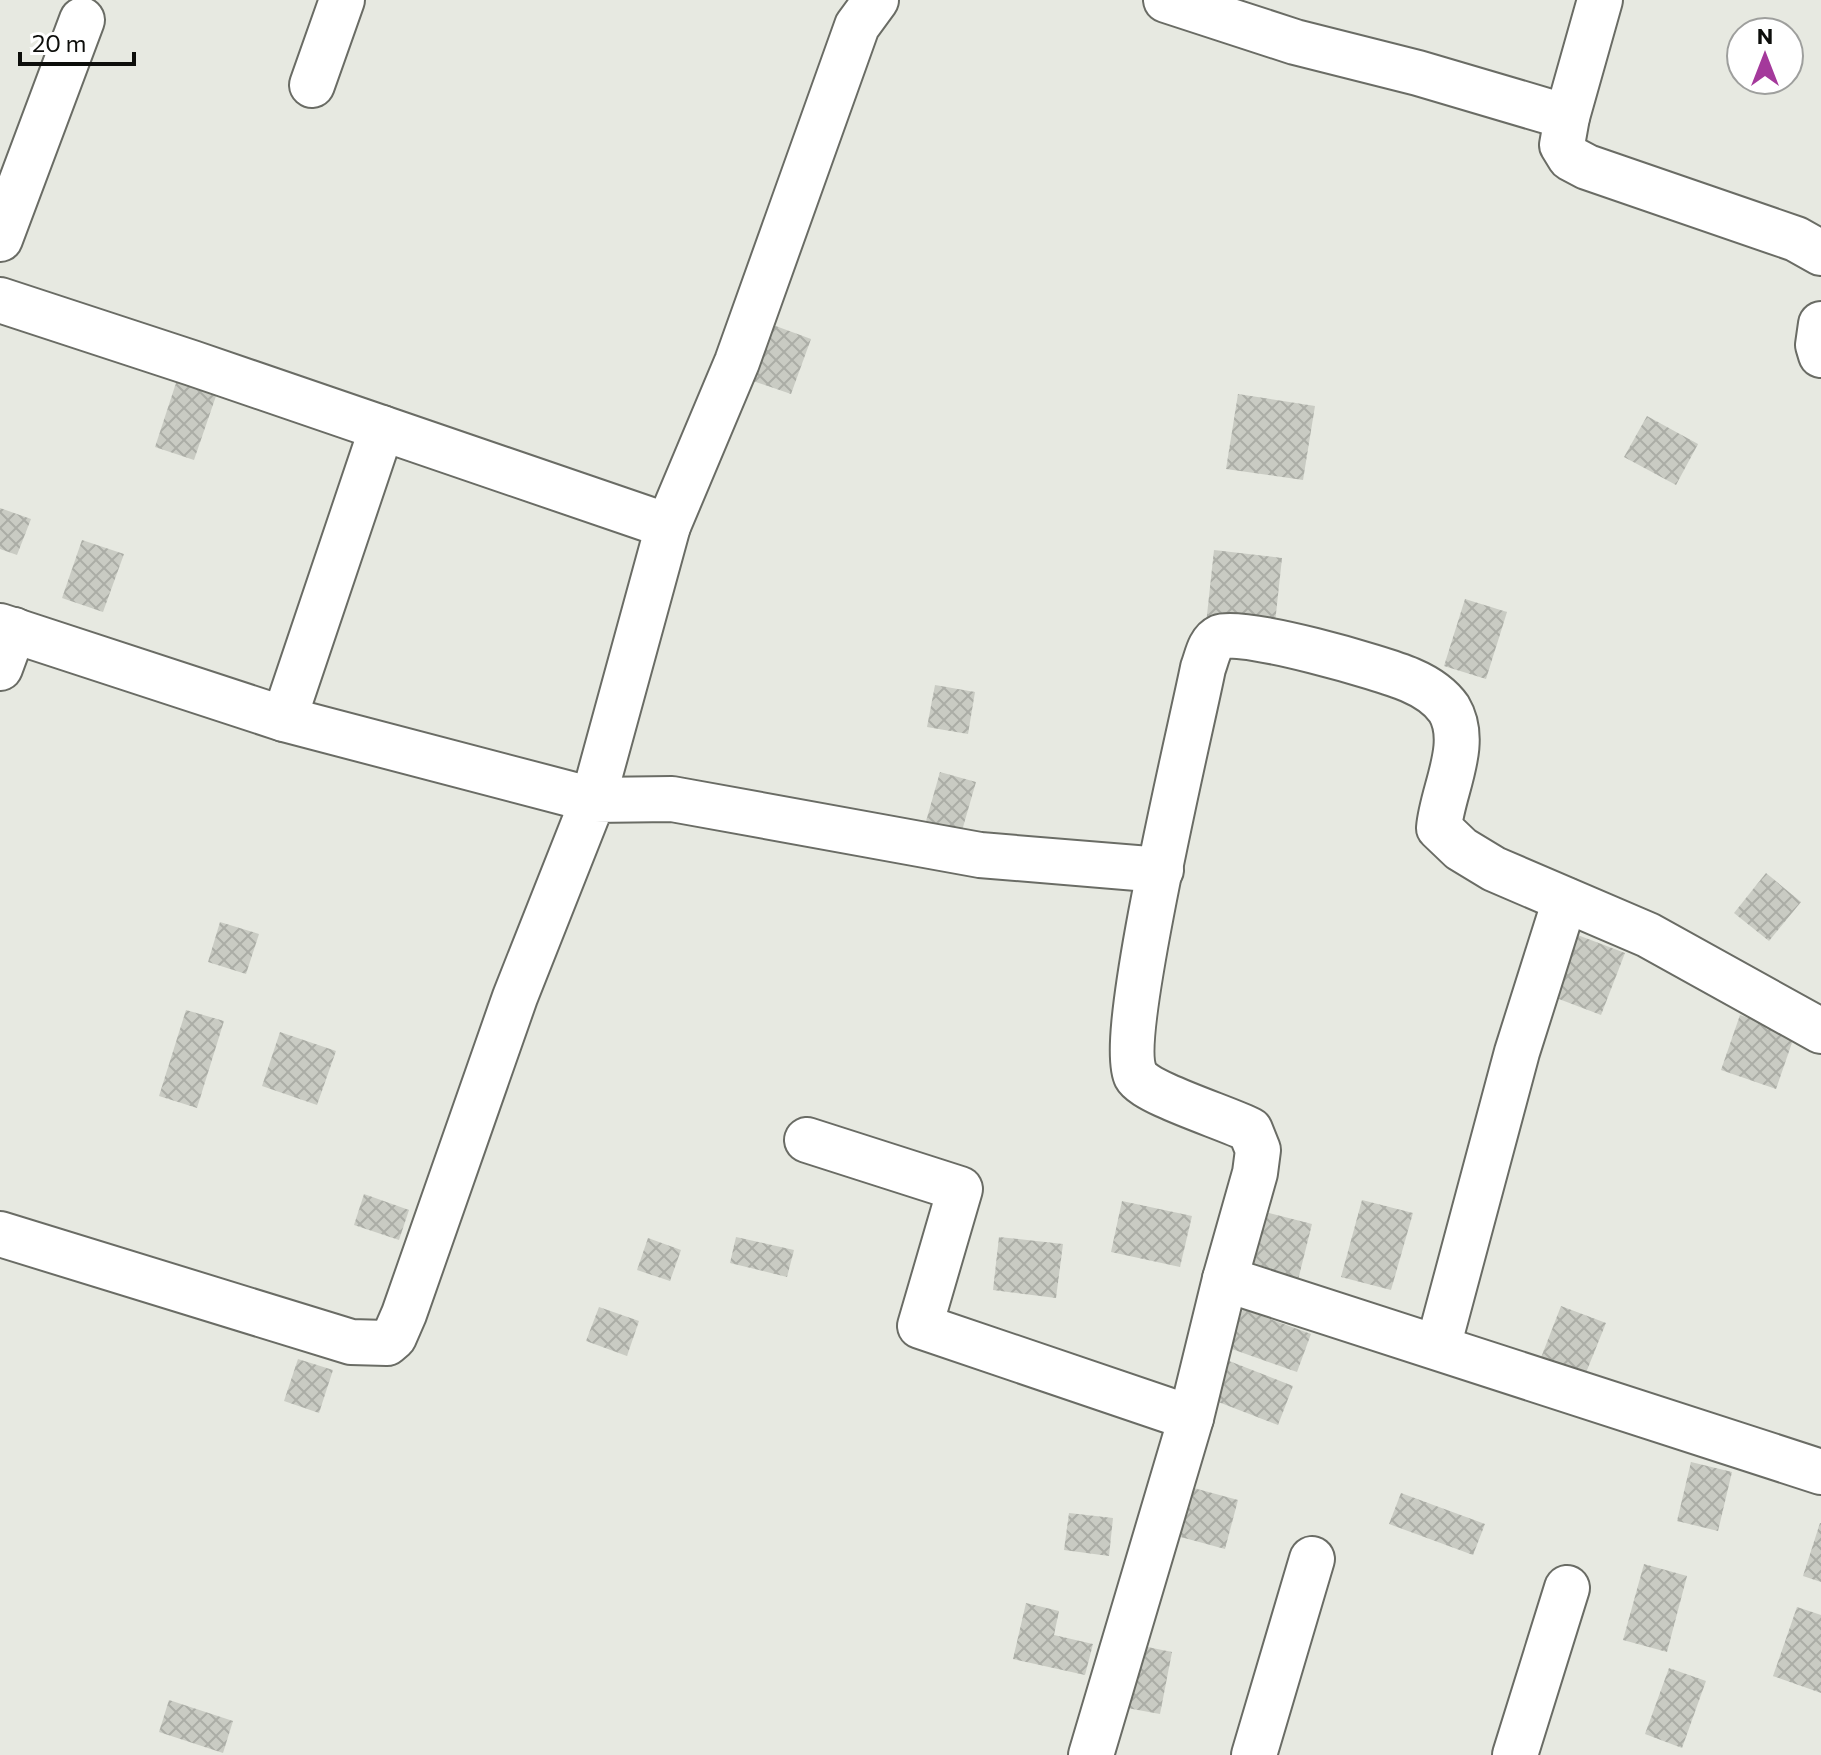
<svg xmlns="http://www.w3.org/2000/svg" width="1821" height="1755" viewBox="0 0 1821 1755" font-family="Commissioner,sans-serif">
<style>
.building{fill:url(#building-cross-hatch)}
.lines{fill:none;stroke-linecap:round;stroke-linejoin:round}
.minor-casing{stroke:#6a6c65;stroke-width:48}
.minor{stroke:#fff;stroke-width:44}
</style>
<defs>
<pattern id="building-cross-hatch" width="8" height="8" patternUnits="userSpaceOnUse" patternTransform="scale(2)"><rect width="8" height="8" fill="#c9cbc3"/><path d="M0 0l8 8M0 8l8-8" fill="none" stroke="#abada6"/></pattern>
</defs>
<rect width="100%" height="100%" fill="#e7e9e1"/>
<!-- building -->
<g class="building">
<path d="M773,325l38,14 -20,55 -38,-13z"/>
<path d="M177,380l40,13 -23,67 -39,-13z"/>
<path d="M1238,394l77,12 -12,74 -77,-11z"/>
<path d="M1647,416l51,28 -22,41 -52,-28z"/>
<path d="M0,508l31,11 -14,36 -17,-6z"/>
<path d="M82,540l42,14 -21,58 -41,-14z"/>
<path d="M1214,550l68,8 -8,74 -68,-8z"/>
<path d="M1465,599l42,13 -21,67 -42,-13z"/>
<path d="M935,685l40,7 -7,42 -41,-7z"/>
<path d="M940,772l36,10 -17,59 -36,-9z"/>
<path d="M1766,873l35,29 -32,39 -35,-28z"/>
<path d="M220,922l39,12 -13,40 -38,-12z"/>
<path d="M1575,934l50,19 -24,62 -50,-19z"/>
<path d="M186,1010l38,11 -27,87 -38,-12z"/>
<path d="M1740,1015l55,19 -19,55 -55,-19z"/>
<path d="M280,1032l56,19 -19,54 -55,-19z"/>
<path d="M364,1194l45,16 -10,30 -45,-15z"/>
<path d="M1362,1200l51,13 -22,77 -50,-13z"/>
<path d="M1122,1201l70,15 -12,51 -69,-15z"/>
<path d="M1257,1210l55,14 -15,60 -56,-15z"/>
<path d="M736,1237l58,13 -7,27 -57,-14z"/>
<path d="M999,1237l64,7 -7,54 -63,-8z"/>
<path d="M648,1238l33,12 -11,31 -33,-11z"/>
<path d="M1561,1306l45,17 -25,62 -44,-17z"/>
<path d="M599,1307l40,14 -12,35 -41,-15z"/>
<path d="M1243,1309l68,25 -14,38 -68,-24z"/>
<path d="M298,1359l35,11 -14,43 -35,-12z"/>
<path d="M1224,1359l69,27 -15,39 -70,-27z"/>
<path d="M1691,1462l41,10 -14,59 -41,-10z"/>
<path d="M1190,1487l48,13 -13,49 -48,-13z"/>
<path d="M1401,1493l84,31 -12,31 -84,-31z"/>
<path d="M1069,1513l44,5 -4,38 -45,-6z"/>
<path d="M1820,1523h1v59l-18,-6z"/>
<path d="M1644,1564l43,12 -20,76 -44,-12z"/>
<path d="M1026,1603l33,8 -5,24 39,9 -8,31 -72,-16z"/>
<path d="M1797,1607l24,8v78l-48,-17z"/>
<path d="M1128,1643l44,9 -12,62 -44,-8z"/>
<path d="M1669,1668l37,13 -24,67 -37,-14z"/>
<path d="M169,1700l64,21 -10,32 -64,-21z"/>
</g>
<g class="lines">
<defs>
<g id="minor">
<path d="M1166,0l129,42 123,31 149,44"/>
<path d="M1600,0l-33,117 -5,28 8,13 17,9 209,72 25,14"/>
<path d="M312,85l30,-85"/>
<path d="M0,239l82,-219"/>
<path d="M0,300l192,63 476,163"/>
<path d="M1821,324l-3,21 3,10"/>
<path d="M0,626l284,93 309,81 75,-274 69,-164 120,-336 19,-26"/>
<path d="M0,668l14,-38"/>
<path d="M284,719l98,-291"/>
<path d="M807,1140l153,49 -40,137 271,92"/>
<path d="M0,1234l351,108 36,1 7,-6 10,-23 111,-317 78,-197 79,-1 308,56 181,15"/>
<path d="M1225,1279l596,193"/>
<path d="M1438,1347l79,-295 48,-152"/>
<path d="M1091,1755l100,-337 34,-139 30,-106 3,-23 -8,-20c-23,-12 -105,-37 -114,-54 -20,-39 55,-347 67,-408 4,-10 6,-26 17,-31 23,-9 163,31 190,43 14,6 30,16 39,29 21,35 -7,82 -10,119l22,21 33,20 154,66 173,96"/>
<path d="M1254,1755l58,-196"/>
<path d="M1515,1755l52,-167"/>
</g>
</defs>
<!-- minor casing -->
<use href="#minor" class="minor-casing"/>
<!-- minor -->
<use href="#minor" class="minor"/>
</g>
<!-- north arrow -->
<g transform="translate(1765 56)"><circle r="38" fill="#ffffff" stroke="#9e9f9d" stroke-width="2"/>
<path d="M0-6L14 30L0 20L-14 30Z" fill="#a4399b"/>
<text y="-12" font-size="22" font-weight="bold" text-anchor="middle" fill="#0d0e0b">N</text>
</g>
<!-- scale -->
<path d="M20 52v12h114v-12" fill="none" stroke="#0d0e0b" stroke-width="4"/>
<text x="32" y="52" font-size="24" fill="#0d0e0b" stroke="#ffffff" stroke-width="6" paint-order="stroke">20 m</text>
</svg>
